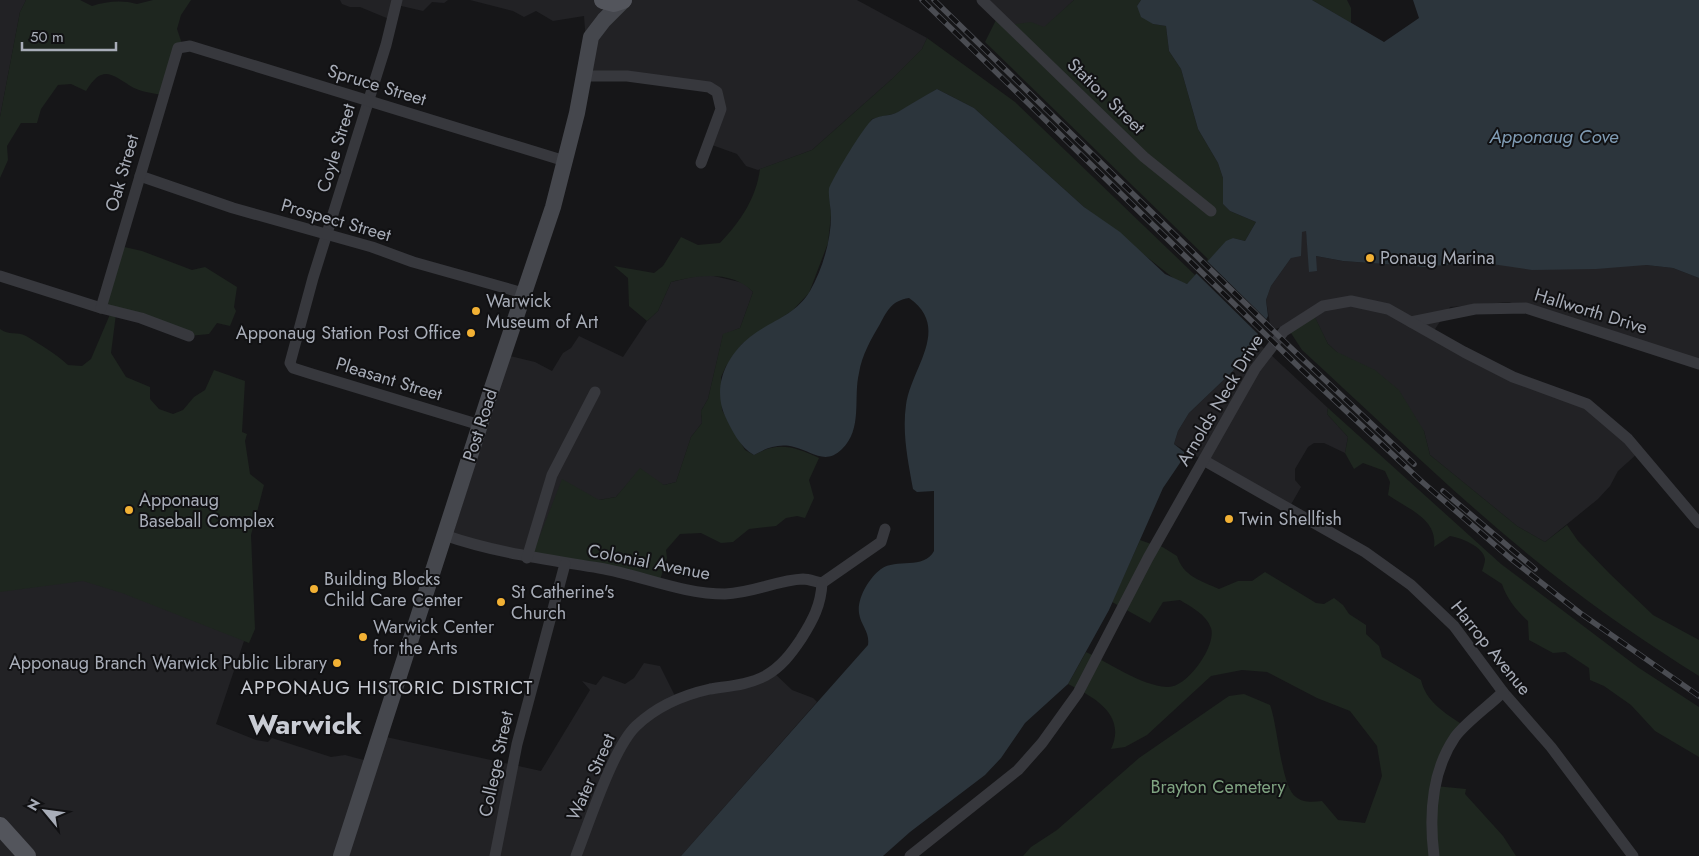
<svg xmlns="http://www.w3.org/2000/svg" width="1699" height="856" viewBox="0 0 1699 856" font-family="Jost,sans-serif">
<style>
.built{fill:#222225}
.green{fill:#1e261f}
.water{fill:#2c353c}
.pier{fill:#161618}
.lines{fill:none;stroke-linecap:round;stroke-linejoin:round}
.street{stroke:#37383d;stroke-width:11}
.secondary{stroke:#45474d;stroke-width:16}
.primary{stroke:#53555c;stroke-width:18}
.rail-casing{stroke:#4a4c52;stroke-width:5.5}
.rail{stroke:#111113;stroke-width:4;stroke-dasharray:11;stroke-linecap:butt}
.poi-dot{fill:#f2b134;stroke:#111113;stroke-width:2}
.labels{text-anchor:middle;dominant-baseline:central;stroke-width:4;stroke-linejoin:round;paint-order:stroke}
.street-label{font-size:18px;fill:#a8adb8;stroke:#111113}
.poi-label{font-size:18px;fill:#a8adb8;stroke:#111113;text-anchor:start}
.park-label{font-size:18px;fill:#7fa381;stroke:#111113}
.water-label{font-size:19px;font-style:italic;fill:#7f9bb3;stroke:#111113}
.neighbourhood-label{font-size:19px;letter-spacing:1px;fill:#c9ccd4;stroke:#111113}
.town-label{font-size:28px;font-weight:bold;fill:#c9ccd4;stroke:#111113}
</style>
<rect width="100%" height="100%" fill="#161618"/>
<!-- built -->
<g class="built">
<path d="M0,0h26l-6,12 -20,105z"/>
<path d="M340,0h108l-4,3 -12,-1 -9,9 -26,-6 -8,14 -29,-12h-10l-8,-3z"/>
<path d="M470,0h387l70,38 -5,11 -30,30 -80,71 -54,20 -12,-4 -9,-12 -25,-9 8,-23 -3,-30 -124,-18 -6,-20 -3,-38 -31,5 -17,-10 -12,6 -11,-6z"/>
<path d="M982,0h92l-30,28 -35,-3z"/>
<path d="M1306,230l4,42 6,-16 27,5 81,6 54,-6 168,4 27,3 26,10v85l-190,-61 -59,5 -17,25 93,50 56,19 56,52 -20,18 -8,15 -12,13 -53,43 -28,-16 -87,-71 -6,-24 -96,-87 -16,-32 -26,14 -15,4 -5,-30 5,-14 20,-28 10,-26z"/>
<path d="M705,274l39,9 9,9 -13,36 -17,7 -15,64 -7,12 1,12 -11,14 -15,45 -12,3 -27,-12 -21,24 -17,3 -67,56 -80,-19 58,-181 25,6 17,9 11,-18 8,-5 8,-12 44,21 24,-36 11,-10 13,-29z"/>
<path d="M1255,340l73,68 -1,6 21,23 -3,16 -21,-10h-10l-6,4 -13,22v11l6,7 -12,21 -115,-64 4,-13 11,-18 44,-42z"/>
<path d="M71,574l30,5 144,59 -29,86 40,16 12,2 4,-4 59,19 14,-2 30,8 11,-26 155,34 49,-81 -8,-9 14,4 7,-9 22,8 9,-6 10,-15 16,3 16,32 96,-27 20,19 21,8 4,4 -136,154h-681v-267z"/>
</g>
<!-- green -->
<g class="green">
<path d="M26,0h54l12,6c15,-5 31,-6 45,-2l16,-4h38l-10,15 -4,14 5,15 -20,51c-9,-2 -20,-3 -28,-7 -22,-13 -31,-25 -48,3l-15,-7 -13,1 -17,24 -4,14h-16l-14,23 1,14 -8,18v-61l20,-105z"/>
<path d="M1074,0h67l-4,6 16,18 13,2 3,25 12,18 17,60 20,34 5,15v26l7,7 26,11 -11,19 -12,-3c-20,14 -29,32 -46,46l-10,-3 -93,-74 -110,-99 -37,-19 -40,24 -25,6 -43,71 2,25 -3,28 -19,50 -16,17 -51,34 -16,22 -5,11 1,33 23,40 9,5c24,-14 41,-8 65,3l-10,22 5,18 -9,20 -8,-2 -11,2 -10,8 -27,3 -16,13 -12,1 -20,-10 -21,1 -14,16 1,8 -7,22 -128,-24 30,-77 37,21 17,-3 24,-29 24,17 12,-3 15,-45 11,-14 -1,-12 7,-12 15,-65 17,-6 13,-36c-21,-22 -55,-17 -82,-10l-13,29 -11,10 -18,-15 -1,-28 -14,-12 40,7 9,-7 18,-29 17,8 22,-2c20,-21 36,-44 40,-74l52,-19 80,-71 30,-30 5,-11 88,64 180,173 13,-16 -223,-217 13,-26 11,9 22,-3 13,5z"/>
<path d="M1312,0h35l4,8v15z"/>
<path d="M120,246l22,5 50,19 13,-3 32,20 -3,20 2,4 -6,15 -13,-3 -8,11 -20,2 -73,-22 -5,39 15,24 24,10v12l9,10 14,5 10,-4 11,-13 11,-7 9,-20 31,11 -3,51 5,2 -2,7 5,33 14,11 -13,50 4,94 -6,14 -127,-50 -39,-12 -83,11v-263c9,7 17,2 26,7 15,9 29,17 42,29l14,1 9,-7 20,-47 -10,-7z"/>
<path d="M1312,311l16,33 9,8 38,18 24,20 25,41 6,24 87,71 28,16 22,-17 11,16 32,33 43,41 46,25v36c-51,-32 -101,-66 -149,-104 -87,-69 -166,-147 -248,-222l-13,-20z"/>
<path d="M1328,408l173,156 138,104 60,39v50l-44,-26 -24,-26 -27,-19 -14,-6 -1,-12 -24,-16 -12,1 -24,-13 -1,-19c-12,-11 -21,-22 -26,-37l-20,-13c1,-3 3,-8 3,-12 -2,-13 -24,-21 -35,-23l-16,11c4,-28 -26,-38 -46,-52l2,-13 -5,-11 -22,-8 -9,6 -9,-16 3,-16 -21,-23z"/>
<path d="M1140,540l14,5 2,-2 21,13c6,20 24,25 42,33l19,-8h14l13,-9 51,31 8,1 10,-6 9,7 6,9 17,11v9l13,12 3,11 39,23c5,22 24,33 42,45l-28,61 31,3 -1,5 38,42 13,20h-493l8,-9 26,-17 82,-72 90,-62 15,-2 26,11c8,21 11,82 26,92 7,6 17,5 26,4l16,19 27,3 17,-47 -5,-30 -27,-35 -33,-13 -50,-26 -25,-2 -31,6 -64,59 -22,12 -14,2c16,-34 -17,-52 -43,-65l18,-32c25,12 54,33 81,35 20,2 50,-42 44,-59 -5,-14 -20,-21 -31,-28l-17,2 -13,21 -38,-21z"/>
</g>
<!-- water -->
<path class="water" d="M1141,0h171l72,42 35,-24 -6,-18h286v278l-26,-10 -27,-3 -50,4 -64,1 -54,-8 -54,5 -81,-6 -27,-5 1,15 -8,1 -3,-41 -4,1 -1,24 -10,2 -20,28 -5,14 2,16 -13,24 -22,31 -44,42 -11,18 -4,13 10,8v5l-21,31 -54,122 -41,74 -43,39 -24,35 -16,17 -75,57 -27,24h-202l187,-211c2,-13 -7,-19 -9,-32 -2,-15 10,-35 22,-44 15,-11 43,1 53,-18v-60l-17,1 -4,-3c-5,-28 -11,-56 -7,-84 5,-37 46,-77 3,-107 -17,3 -21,11 -29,26 -9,15 -18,31 -21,49 -6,25 4,56 -17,76 -17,17 -30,2 -48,-2 -15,-4 -28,1 -40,8 -14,-8 -22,-24 -29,-39 -13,-29 1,-60 25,-79 20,-16 46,-22 60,-46 12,-21 21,-50 21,-75 0,-8 -3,-19 -2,-27 3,-10 36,-65 44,-70 8,-4 18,-3 25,-7 13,-8 26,-16 39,-23l37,19 110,99 36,25 45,42 22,10 39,-43 7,-3 12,3 11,-19 -26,-11 -7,-7v-26l-5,-15 -20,-34 -17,-60 -12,-18 -3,-25 -13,-2 -12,-7 -4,-11z"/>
<!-- pier -->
<path class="pier" d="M1206,260l62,61 -8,15 -65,-64z"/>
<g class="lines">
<!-- street -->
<g class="street">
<path d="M397,0l-11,45 -73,233 -23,85 3,5 19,6 168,51"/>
<path d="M982,0l162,157 67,54"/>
<path d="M583,76h44l82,11 8,5 4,17 -20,54"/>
<path d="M140,176l93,32 139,39 41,15 110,31"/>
<path d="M0,276l101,32 40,10 48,18"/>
<path d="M101,308l77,-260 12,-2 375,115"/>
<path d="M1411,322l64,-13 51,-1 173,56"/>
<path d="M1205,461l160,91 46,33 43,41 49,66 48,55 82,109"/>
<path d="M444,535c52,18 101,24 155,33 42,7 83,26 126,26 29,-1 52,-14 78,-15 6,0 13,3 19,4l59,-41 4,-13"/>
<path d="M527,558l25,-83 43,-83"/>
<path d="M495,856l22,-112 48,-180"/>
<path d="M576,856c13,-33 37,-108 60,-130 20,-19 47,-31 74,-37 18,-3 38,-4 55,-13 16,-9 26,-22 36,-37 12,-19 20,-34 21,-56"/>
<path d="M910,856l108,-86 24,-27 36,-50 70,-135 107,-189 29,-38 39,-25 28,-5 37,8 76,43 49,25 74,27 41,35 71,84"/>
<path d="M1434,856c-5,-41 -3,-84 21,-119 11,-15 34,-31 48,-45"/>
</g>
<!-- secondary -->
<path class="secondary" d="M341,856l147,-456 65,-193 24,-94 14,-76 13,-17 20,-20"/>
<!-- primary -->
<g class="primary">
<path d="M603,0l11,3 9,-3"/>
<path d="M0,826l27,30"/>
</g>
<defs>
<g id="rail">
<path d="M922,0l379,369 119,111 90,78 70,55 119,83"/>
<path d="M934,0l355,346 125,118"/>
<path d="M1443,491l92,78"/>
</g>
</defs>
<!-- rail casing -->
<use href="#rail" class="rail-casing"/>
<!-- rail -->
<use href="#rail" class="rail"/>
</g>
<!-- markers -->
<g class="poi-dot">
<circle cx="1370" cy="258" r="5"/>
<circle cx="476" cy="311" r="5"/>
<circle cx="471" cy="333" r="5"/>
<circle cx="129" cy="510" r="5"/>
<circle cx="1229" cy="519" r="5"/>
<circle cx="314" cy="589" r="5"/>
<circle cx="501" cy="602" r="5"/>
<circle cx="363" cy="637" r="5"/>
<circle cx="337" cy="663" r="5"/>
</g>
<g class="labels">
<!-- street labels -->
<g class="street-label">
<text transform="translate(377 85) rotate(17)">Spruce Street</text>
<text transform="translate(1106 96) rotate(44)">Station Street</text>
<text transform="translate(336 148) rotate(-73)">Coyle Street</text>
<text transform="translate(122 173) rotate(-74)">Oak Street</text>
<text transform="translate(336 220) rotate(16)">Prospect Street</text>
<text transform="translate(1591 311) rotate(17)">Hallworth Drive</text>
<text transform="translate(389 379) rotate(17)">Pleasant Street</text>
<text transform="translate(1220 400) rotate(-59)">Arnolds Neck Drive</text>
<text transform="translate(480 425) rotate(-72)">Post Road</text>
<text transform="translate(649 562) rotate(11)">Colonial Avenue</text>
<text transform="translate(1491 648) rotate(51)">Harrop Avenue</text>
<text transform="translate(496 764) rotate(-78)">College Street</text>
<text transform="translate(591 777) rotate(-66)">Water Street</text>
</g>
<!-- poi labels -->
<g class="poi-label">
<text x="1380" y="258">Ponaug Marina</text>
<text x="486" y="301">Warwick<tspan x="486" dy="21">Museum of Art</tspan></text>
<text x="461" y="333" text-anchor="end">Apponaug Station Post Office</text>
<text x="139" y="500">Apponaug<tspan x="139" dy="21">Baseball Complex</tspan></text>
<text x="1239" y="519">Twin Shellfish</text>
<text x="324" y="579">Building Blocks<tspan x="324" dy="21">Child Care Center</tspan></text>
<text x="511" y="592">St Catherine's<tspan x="511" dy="21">Church</tspan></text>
<text x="373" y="627">Warwick Center<tspan x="373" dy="21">for the Arts</tspan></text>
<text x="327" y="663" text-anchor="end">Apponaug Branch Warwick Public Library</text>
</g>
<!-- park labels -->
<g class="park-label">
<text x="1218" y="787">Brayton Cemetery</text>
</g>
<!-- water labels -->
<g class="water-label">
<text x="1554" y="136">Apponaug Cove</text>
</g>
<!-- neighbourhood labels -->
<g class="neighbourhood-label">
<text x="387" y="687">APPONAUG HISTORIC DISTRICT</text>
</g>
<!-- town labels -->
<g class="town-label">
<text x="305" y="724">Warwick</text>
</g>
</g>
<!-- north arrow -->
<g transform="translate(45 811) rotate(299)" stroke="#111113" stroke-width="4" paint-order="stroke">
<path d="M0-4L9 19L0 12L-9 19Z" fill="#a8adb8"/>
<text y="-8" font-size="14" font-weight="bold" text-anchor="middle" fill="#a8adb8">N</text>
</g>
<!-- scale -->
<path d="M22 42v8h94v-8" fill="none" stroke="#a8adb8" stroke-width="2.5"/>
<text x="30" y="42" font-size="15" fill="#a8adb8" stroke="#111113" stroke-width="4" paint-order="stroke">50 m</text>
</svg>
